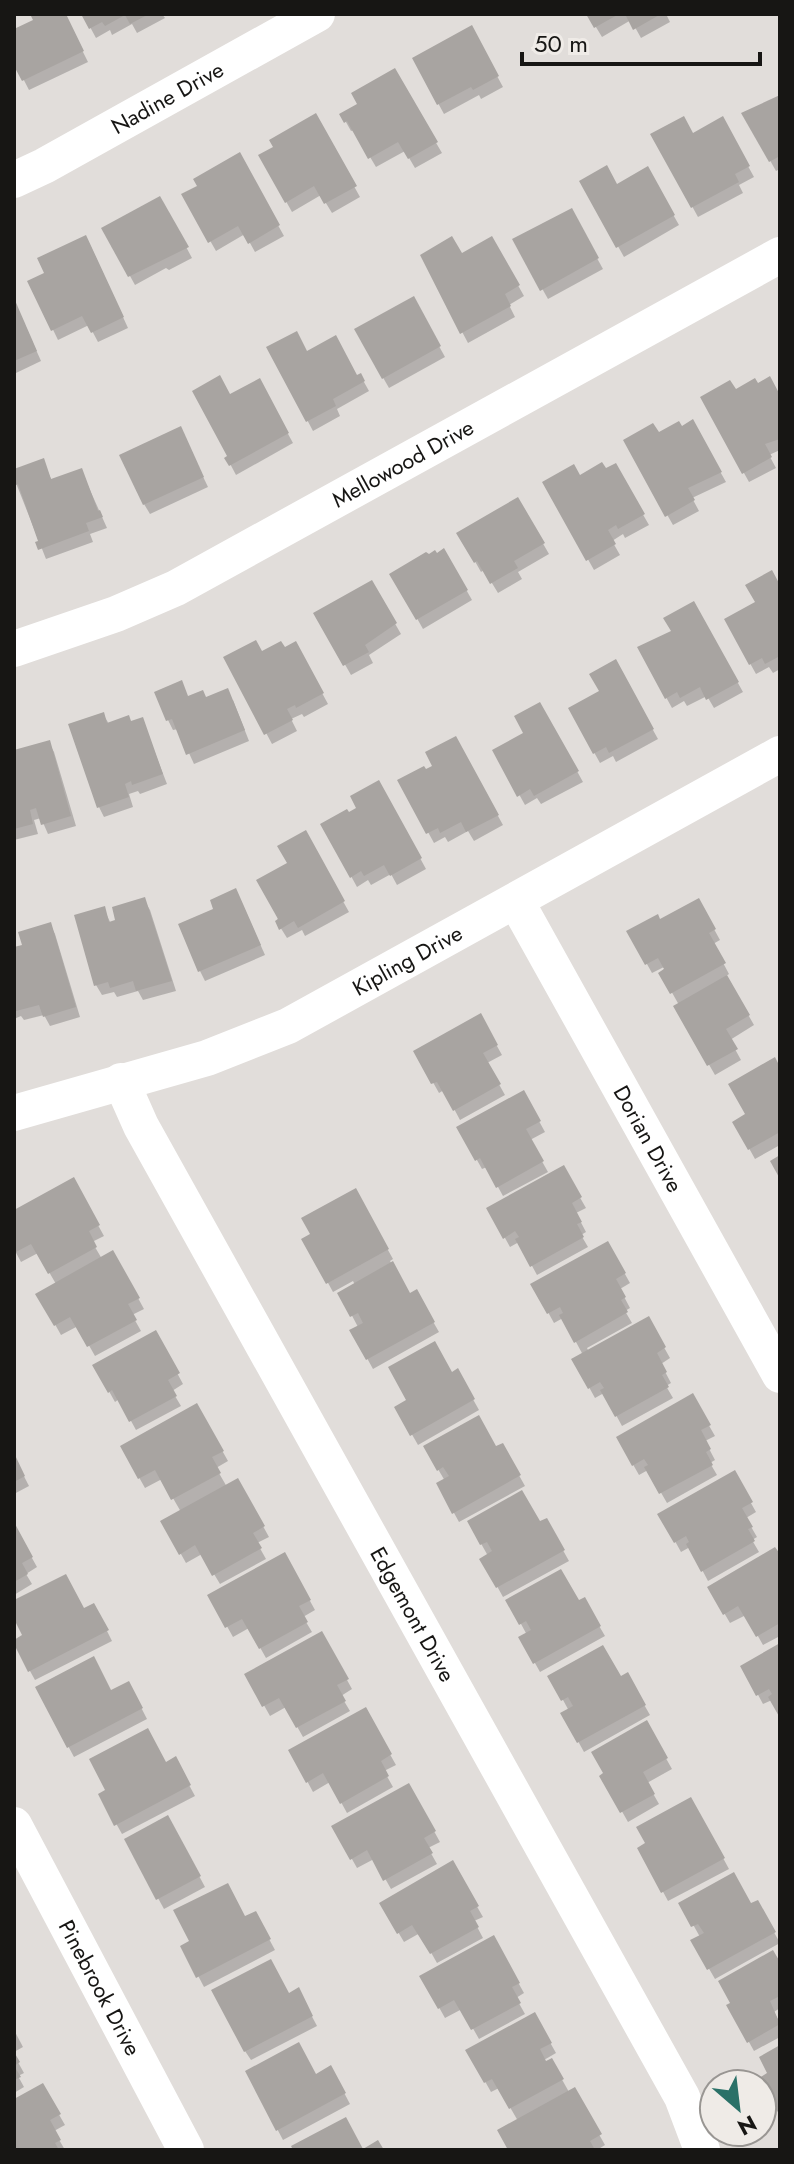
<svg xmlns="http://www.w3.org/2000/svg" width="794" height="2164" viewBox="0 0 794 2164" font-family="Jost,sans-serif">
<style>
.shadow{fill:#0003}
.building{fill:#a8a4a1}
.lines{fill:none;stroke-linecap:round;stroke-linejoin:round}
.street{stroke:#fff;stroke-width:36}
.labels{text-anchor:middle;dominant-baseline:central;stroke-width:6;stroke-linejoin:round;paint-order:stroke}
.street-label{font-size:22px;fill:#171614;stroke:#efebe7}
</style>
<rect width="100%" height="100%" fill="#e1ddda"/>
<!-- shadow -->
<g class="shadow">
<path d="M33,14h31l24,48 -59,28 -15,-29v-30l22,-10z"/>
<path d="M83,14h79l3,4 -28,15 -5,-9 -20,11 -2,-5 -14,8z"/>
<path d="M588,14h78l4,8 -29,16 -10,-18 -29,17z"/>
<path d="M471,28l32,59 -22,12 -2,-4 -35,19 -30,-55z"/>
<path d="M394,71l48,82 -27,15 -10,-17 -29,16 -22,-37 -3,1 -9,-16 18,-10z"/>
<path d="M780,97v72l-4,2 -32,-57z"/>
<path d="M315,116l45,81 -28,16 -11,-18 -29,17 -32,-57 16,-8z"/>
<path d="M722,119l32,58 -15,8 4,8 -45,24 -45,-82h39z"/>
<path d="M239,155l45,81 -29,16 -10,-18 -29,17 -32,-56 15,-8z"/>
<path d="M647,169l32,56 -55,32 -42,-75 35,5z"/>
<path d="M160,198l32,60 -23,12 -3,-2 -31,17 -31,-56z"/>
<path d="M571,211l32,58 -55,30 -33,-59z"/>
<path d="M492,239l32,57 -15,9 6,12 -47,26 -46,-87 39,-1z"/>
<path d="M91,247l37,81 -30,14 -9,-17 -31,15 -28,-58z"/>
<path d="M413,299l32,58 -56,31 -33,-58z"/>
<path d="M14,300l27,61 -25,12 -2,-4z"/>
<path d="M269,348l38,5 50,24 3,-2 9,16 -32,18 3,7 -27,15z"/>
<path d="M259,381l34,62 -57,32 -9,-17 3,-61z"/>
<path d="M735,392l45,6v52l-11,5 7,13 -27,14 -47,-84z"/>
<path d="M692,422l34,60 -34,16 7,13 -26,14 -48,-84 56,-12z"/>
<path d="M185,439l23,48 -58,27 -6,-10z"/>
<path d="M43,461l9,20 29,-11 26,58 -17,6 3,8 -47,17 -32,-81v-7z"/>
<path d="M615,466l34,59 -24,13 -2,-4 -11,7 8,14 -26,15 -49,-87 60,-12z"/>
<path d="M518,500l31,54 -31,18 4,7 -24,14 -14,-23 -3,2 -22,-39z"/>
<path d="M444,551l28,49 -49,29 -31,-55z"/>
<path d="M371,582l30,52 -32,21 4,8 -22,12 -35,-61z"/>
<path d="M780,588v81l-7,4 -4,-6 -13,7 -30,-54z"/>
<path d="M693,603l50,89 -29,16 -7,-12 -20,10 -3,-5 -12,7 -33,-60 34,-16z"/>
<path d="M295,643l33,61 -24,13 -2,-3 -11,5 6,12 -25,13 -46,-86 58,-9z"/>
<path d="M615,662l43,77 -42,23 -3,-6 -13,7 -30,-54 31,-17z"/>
<path d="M189,698l44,2 16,41 -55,23 -16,-35 -5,1 -5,-10z"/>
<path d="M540,704l43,78 -42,22 -4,-6 -12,7 -30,-54 31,-17z"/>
<path d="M103,714l6,10 22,-1 11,-4 25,65 -27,10 -2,-3 -9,3 4,13 -29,10 -5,-10z"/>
<path d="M455,738l48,87 -29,16 -6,-10 -20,11 -3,-5 -11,6 -34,-62 35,-14z"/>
<path d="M49,743l5,9 22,74 -28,8 -7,-16 -7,2 4,14 -24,6v-90l1,2z"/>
<path d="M379,783l47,86 -29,16 -6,-11 -20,11 -3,-5 -11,7 -34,-62 36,-16z"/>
<path d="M305,833l44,79 -44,24 -3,-6 -15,8 -10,-16 13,-58z"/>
<path d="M144,900l6,10 26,81 -33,9 -5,-9 -21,6 -3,-5 -12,3 -6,-10 -20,-69 28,-7 7,15z"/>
<path d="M698,900l22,40 -7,4 16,30 -3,2 28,49 -24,15 11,20 -26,15 -39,-68 3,-2 -18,-32 5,-7 -14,7 -23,-41 31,-11z"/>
<path d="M241,901l24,54 -60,26 -5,-10z"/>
<path d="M50,924l5,10 25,83 -30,9 -6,-11 -20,5 -3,-4 -7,3v-70l10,-3z"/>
<path d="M480,1016l22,39 -15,8 18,32 -45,25 -16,-30 -5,3 -23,-41z"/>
<path d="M780,1070v75l-25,14 -20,-36 13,-8z"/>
<path d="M523,1092l22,40 -15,8 18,32 -45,24 -16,-29 -5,2 -23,-41z"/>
<path d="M563,1168l23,40 -10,5 10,19 -5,3 7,12 -51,28 -18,-33 -9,5 -21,-38z"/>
<path d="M73,1180l31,56 -12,6 10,17 11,-7 31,57 -12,6 9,16 -46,25 -17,-30 -17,9 -23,-41 18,-10 -18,-31 -17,9 -7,-13v-37z"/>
<path d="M355,1191l38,68 -3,2 20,35 6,-4 23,40 -66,37 -21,-38 6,-4 -18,-34 15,-8 -2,-4 -20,11 -29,-53 9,-4z"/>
<path d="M608,1244l22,39 -10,6 10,19 -5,3 7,12 -45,25 2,4 59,-33 22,39 -9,6 10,19 -5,3 7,12 -51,28 -18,-33 -9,5 -21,-38 9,-5 -20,-37 -9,5 -21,-38z"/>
<path d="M155,1332l28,52 -11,7 9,15 -45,24 -17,-31 -4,3 -20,-36z"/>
<path d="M457,1371l22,39 -61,35 -21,-37z"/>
<path d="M692,1396l23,40 -10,5 10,19 -5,3 7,12 -50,28 -19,-33 -9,5 -21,-37z"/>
<path d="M197,1406l31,55 -12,7 11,19 11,-6 31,56 -12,6 9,16 -46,25 -18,-30 -16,9 -23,-41 18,-10 -19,-33 -17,9 -23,-41z"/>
<path d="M502,1445l23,41 -66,36 -21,-38 7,-3 -20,-34 71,2z"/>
<path d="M14,1457l15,29 -15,8z"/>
<path d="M734,1473l22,39 -10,6 11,19 -5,3 7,12 -51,29 -18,-34 -9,5 -21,-38z"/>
<path d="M546,1520l23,41 -66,36 -21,-38 6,-3 -19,-34 70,2z"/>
<path d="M14,1526l23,41 -11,7 6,10 -18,11z"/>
<path d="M284,1554l31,56 -12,7 9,15 -46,26 -17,-30 -16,9 -23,-41z"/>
<path d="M780,1558v78l-17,9 -17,-30 -16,8 -21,-36z"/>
<path d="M508,1600l70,3 6,-3 21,36 -65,36 -19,-34 6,-3z"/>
<path d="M14,1603l70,8 10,-6 18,36 -77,39 -5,-9 -5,-35 -11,-22z"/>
<path d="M321,1633l31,56 -11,7 9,15 -47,26 -17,-30 -16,9 -23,-41z"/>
<path d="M780,1646v68l-8,-14 -9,4 -20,-37z"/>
<path d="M627,1675l23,40 -66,37 -21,-38 6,-3 -19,-35 70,3z"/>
<path d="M129,1684l18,35 -73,38 -37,-69 74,4z"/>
<path d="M365,1710l31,55 -12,6 9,16 -46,26 -17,-31 -17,10 -22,-41z"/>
<path d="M646,1723l26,46 -25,14 12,21 -31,18 -26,-46z"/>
<path d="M175,1759l20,37 -73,38 -22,-39z"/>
<path d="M409,1786l31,56 -12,6 9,16 -46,25 -17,-30 -17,9 -23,-41z"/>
<path d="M691,1799l38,70 -61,32 -28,-52 8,-5z"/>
<path d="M168,1818l37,69 -41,22 -38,-69z"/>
<path d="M452,1863l31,54 -9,4 9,17 -46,25 -17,-30 -16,9 -23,-39z"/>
<path d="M757,1902l23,41 -65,36 -22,-38 7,-4 -19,-34 70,3z"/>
<path d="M255,1913l20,37 -71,37 -21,-40z"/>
<path d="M493,1938l31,55 -8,5 9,16 -46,25 -17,-30 -17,9 -23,-41z"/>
<path d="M780,1965v43l-6,4 6,11v14l-26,14 -25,-45z"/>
<path d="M298,1990l19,36 -66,34 -6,-9 43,-56z"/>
<path d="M534,2014l22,39 -12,7 2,3 5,-3 18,32 5,-2 31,55 -8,5h-87l8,-29 -19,-33 -8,4 -23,-41z"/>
<path d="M14,2030l9,17 -9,5z"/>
<path d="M14,2055l10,18 -6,3 6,11 -10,6z"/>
<path d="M331,2068l19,36 -67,36 -36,-68 68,4z"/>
<path d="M42,2085l23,40 -11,6 11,19h-51v-49z"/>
</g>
<!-- building -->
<g class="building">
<path d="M30,14h36l18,37 -62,30 -8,-15v-37l19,-9z"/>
<path d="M81,14h68l-19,10 -5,-9 -20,11 -3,-4 -13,7z"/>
<path d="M586,14h33l-25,14z"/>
<path d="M625,14h36l-28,16z"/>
<path d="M472,25l27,51 -26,14 -2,-3 -34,18 -25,-47z"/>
<path d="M395,68l43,74 -30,17 -10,-17 -30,17 -21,-38 -3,2 -5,-9 18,-10 -6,-11z"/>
<path d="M780,95v61l-11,6 -28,-49z"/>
<path d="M316,113l41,73 -33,18 -10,-18 -29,17 -27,-48 15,-8 -4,-7z"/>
<path d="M684,116l9,17 30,-17 27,50 -15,8 4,8 -48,26 -41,-74z"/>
<path d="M240,152l40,73 -32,19 -10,-18 -30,17 -27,-49 16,-8 -4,-7z"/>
<path d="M607,165l10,19 31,-18 27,49 -59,33 -37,-67z"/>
<path d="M160,196l29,51 -61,30 -27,-49z"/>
<path d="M572,208l27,50 -59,33 -28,-52z"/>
<path d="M86,235l38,82 -33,16 -9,-17 -31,15 -24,-50 17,-8 -7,-15z"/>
<path d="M452,236l10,17 30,-17 28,49 -15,9 6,12 -51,28 -40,-79z"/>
<path d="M414,296l27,50 -59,33 -28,-50z"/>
<path d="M14,298l23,53 -23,10z"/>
<path d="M297,331l10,20 29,-16 21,40 4,-2 4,8 -32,18 3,7 -30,16 -40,-75z"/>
<path d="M220,375l10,19 30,-16 29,55 -60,33 -5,-8 3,-2 -35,-65z"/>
<path d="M770,376l10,19v44l-15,5 7,13 -30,17 -42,-77 30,-17 6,9 19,-11 3,5z"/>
<path d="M693,419l29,53 -34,16 7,12 -30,17 -42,-77 30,-17 6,9 20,-11 3,5z"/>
<path d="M181,426l23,51 -61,28 -24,-50z"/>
<path d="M44,458l7,21 31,-11 16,43 2,-1 3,7 -17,6 3,8 -51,19 -3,-8 3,-1 -20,-57 -4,2v-17z"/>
<path d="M602,462l4,6 10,-5 29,51 -27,15 -2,-4 -8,5 8,14 -30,17 -44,-79 32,-18 6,11z"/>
<path d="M518,497l27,46 -31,18 4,7 -28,16 -13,-23 -3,2 -18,-30z"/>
<path d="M444,548l24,42 -52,30 -27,-46 37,-22 3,2 6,-4 2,3z"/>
<path d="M772,570l8,15v71l-15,8 -3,-6 -13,7 -25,-46 31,-17 -10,-17z"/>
<path d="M372,580l25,43 -32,22 4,7 -26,14 -30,-53z"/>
<path d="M694,601l45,81 -33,18 -6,-13 -20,11 -3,-6 -12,7 -28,-52 34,-16 -8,-13z"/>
<path d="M256,640l6,11 19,-10 4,6 11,-6 28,52 -28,15 -1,-3 -8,4 6,11 -29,15 -41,-78z"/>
<path d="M616,659l38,70 -45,24 -3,-6 -13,7 -25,-46 31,-17 -10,-17z"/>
<path d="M182,680l6,16 15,-6 3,7 22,-9 17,42 -59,25 -14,-36 -6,2 -12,-29z"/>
<path d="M540,702l39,69 -45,25 -4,-7 -13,8 -25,-47 31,-17 -9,-17z"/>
<path d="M104,712l3,11 22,-8 2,6 12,-4 20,57 -31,11 -1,-4 -6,3 4,13 -32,11 -29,-84z"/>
<path d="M456,736l43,79 -33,17 -5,-10 -21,11 -2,-5 -12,6 -29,-54 27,-14 2,3 6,-3 -7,-14z"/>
<path d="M50,740l21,76 -30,9 -5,-17 -6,2 3,14 -19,5v-79z"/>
<path d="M379,780l43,78 -32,18 -6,-11 -20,11 -3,-5 -11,7 -30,-54 27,-15 2,3 7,-4 -6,-12z"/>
<path d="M306,830l39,71 -47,27 -4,-7 -15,9 -4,-9 3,-2 -22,-39 31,-17 -10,-17z"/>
<path d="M236,888l25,57 -63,27 -20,-48 35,-15 -3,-9z"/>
<path d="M145,897l27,84 -36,10 -3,-10 -23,7 -2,-6 -14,4 -20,-71 31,-9 4,16 6,-2 -3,-13z"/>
<path d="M699,898l17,31 -7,4 17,30 -56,31 -12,-21 6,-4 -6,-11 -13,7 -19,-34 32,-17 2,5z"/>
<path d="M51,922l25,85 -33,10 -4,-12 -23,6 -2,-4v-60l8,-2 -4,-13z"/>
<path d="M727,975l23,40 -24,14 12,20 -31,17 -34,-60z"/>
<path d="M481,1013l17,32 -15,8 18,31 -48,27 -16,-29 -6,2 -18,-33z"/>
<path d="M775,1057l5,10v65l-32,18 -16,-28 13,-8 -17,-30z"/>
<path d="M524,1090l17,31 -15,8 18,32 -48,27 -16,-30 -5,3 -19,-34z"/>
<path d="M780,1155v24l-10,-18z"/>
<path d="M564,1165l18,32 -10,6 10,19 -5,2 7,13 -54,30 -15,-28 4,-2 -4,-6 -12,8 -17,-31z"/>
<path d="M74,1177l26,48 -11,6 8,16 -49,27 -17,-30 -17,9v-43z"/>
<path d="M356,1188l33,61 -63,35 -25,-45 9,-5 -9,-16z"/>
<path d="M608,1241l18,32 -10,6 10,18 -5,3 7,12 -54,31 -15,-28 4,-2 -3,-6 -13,7 -17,-30z"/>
<path d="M113,1250l27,48 -12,6 9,16 -50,27 -17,-30 -16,9 -19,-32z"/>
<path d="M393,1261l17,32 7,-4 18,33 -69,38 -17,-30 14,-7 -5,-10 -8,4 -13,-24z"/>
<path d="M649,1316l17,31 -9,6 10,19 -5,3 7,12 -54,30 -15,-27 4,-2 -4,-6 -12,7 -17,-30z"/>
<path d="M156,1330l24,43 -12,7 9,16 -48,26 -17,-32 -4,3 -16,-28z"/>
<path d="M435,1341l17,31 6,-4 17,31 -65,37 -16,-29 12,-7 -18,-33z"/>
<path d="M693,1393l18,32 -10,5 10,19 -5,3 7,13 -54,29 -15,-27 4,-2 -4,-6 -12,7 -16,-29z"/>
<path d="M197,1403l27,48 -12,6 9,16 -50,27 -16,-30 -17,9 -18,-33z"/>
<path d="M479,1415l17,31 7,-3 18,32 -69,39 -16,-31 13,-7 -6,-9 -6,4 -14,-25z"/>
<path d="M14,1453l11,23 -11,6z"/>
<path d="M735,1470l18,32 -11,6 11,19 -5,2 7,12 -54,31 -15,-28 3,-2 -3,-6 -12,7 -17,-29z"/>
<path d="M238,1478l27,48 -12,7 9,15 -50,28 -17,-31 -16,10 -19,-34z"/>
<path d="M522,1490l18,31 7,-3 18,32 -69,38 -17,-29 13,-8 -5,-9 -7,3 -13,-24z"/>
<path d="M14,1522l19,35 -11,6 6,11 -14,8z"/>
<path d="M775,1547l5,7v69l-24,14 -18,-31 -15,9 -16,-28z"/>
<path d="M285,1552l26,48 -12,6 9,16 -49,27 -17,-30 -17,9 -18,-33z"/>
<path d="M561,1569l18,31 6,-3 16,29 -68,38 -15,-27 13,-7 -5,-9 -7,4 -14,-25z"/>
<path d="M66,1574l18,34 10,-5 15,27 -81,42 -14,-28v-4l8,-5 -8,-16v-19z"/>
<path d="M322,1631l27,48 -12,6 9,16 -50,27 -17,-30 -17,9 -18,-33z"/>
<path d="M780,1643v75l-12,-21 4,-3 -3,-5 -13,7 -16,-30z"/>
<path d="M603,1645l18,31 7,-4 18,33 -69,38 -17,-30 13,-7 -5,-9 -7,4 -14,-25z"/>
<path d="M94,1656l17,34 18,-9 14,27 -76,40 -32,-61z"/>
<path d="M366,1707l26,47 -11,7 8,15 -49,28 -17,-31 -17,10 -18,-33z"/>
<path d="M647,1720l21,38 -25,14 12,22 -35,19 -21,-37 4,-3 -12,-21z"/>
<path d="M148,1728l18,34 10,-6 15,29 -77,41 -16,-32 7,-4 -16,-31z"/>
<path d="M409,1783l27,48 -12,7 9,15 -50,28 -16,-31 -17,10 -19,-34z"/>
<path d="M691,1797l34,61 -64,35 -24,-45 8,-5 -9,-16z"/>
<path d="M168,1815l33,61 -45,24 -32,-61z"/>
<path d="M453,1860l26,46 -9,5 9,16 -49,27 -18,-29 -15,9 -18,-31z"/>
<path d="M734,1872l17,31 7,-3 18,32 -69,38 -17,-30 14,-7 -6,-9 -7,3 -13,-24z"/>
<path d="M228,1883l17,33 11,-5 15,28 -75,39 -16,-32 9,-5 -16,-31z"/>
<path d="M494,1935l26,48 -8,4 9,16 -50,27 -17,-30 -16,9 -19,-33z"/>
<path d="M773,1950l7,12v34l-10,5 10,23 -33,19 -21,-38 4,-2 -12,-22z"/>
<path d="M271,1959l18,34 10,-6 14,29 -69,36 -33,-62z"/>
<path d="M535,2012l17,31 -12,6 6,12 6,-3 12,21 -55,30 -17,-30 -8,4 -19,-33z"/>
<path d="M299,2042l17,32 15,-9 15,28 -70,38 -31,-60z"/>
<path d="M780,2045v71l-21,-38 8,-5 -8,-16z"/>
<path d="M14,2052l6,10 -6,4 7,11 -7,3z"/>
<path d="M43,2083l18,31 -11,6 11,20 -6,3 4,7h-45v-51z"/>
<path d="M575,2087l27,47 -12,7 5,9h-87l-11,-20z"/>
<path d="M346,2117l17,32 15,-9 6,10h-91l-2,-4z"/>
</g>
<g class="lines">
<!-- street -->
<g class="street">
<path id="s1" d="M14,180l30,-14 273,-152"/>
<path id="s2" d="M14,649l102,-35 60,-26 604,-333"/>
<path id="s3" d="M516,901l264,474"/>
<path id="s4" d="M121,1081l20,45 541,971 20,53"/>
<path id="s5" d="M14,1113l193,-55 81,-32 492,-272"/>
<path id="s6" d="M14,1825l172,325"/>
</g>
</g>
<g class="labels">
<!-- street labels -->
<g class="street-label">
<text stroke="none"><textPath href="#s1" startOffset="174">Nadine Drive</textPath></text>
<text stroke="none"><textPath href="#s2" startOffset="432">Mellowood Drive</textPath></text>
<text stroke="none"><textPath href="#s5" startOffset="424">Kipling Drive</textPath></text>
<text stroke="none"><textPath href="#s3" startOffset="272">Dorian Drive</textPath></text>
<text stroke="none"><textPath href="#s4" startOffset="608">Edgemont Drive</textPath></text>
<text stroke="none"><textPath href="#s6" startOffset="184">Pinebrook Drive</textPath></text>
</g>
</g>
<!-- border -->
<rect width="794" height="2164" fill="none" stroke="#171614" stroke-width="32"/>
<!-- north arrow -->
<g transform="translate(738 2108) rotate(152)"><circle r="38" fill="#efebe7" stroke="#999693" stroke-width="2"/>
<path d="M0-6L14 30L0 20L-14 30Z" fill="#2a7168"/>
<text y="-12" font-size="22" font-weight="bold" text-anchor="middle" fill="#171614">N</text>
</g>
<!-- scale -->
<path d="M522 52v12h238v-12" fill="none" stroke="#171614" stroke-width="4"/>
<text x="534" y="52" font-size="24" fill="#171614" stroke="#efebe7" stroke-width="6" paint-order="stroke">50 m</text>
</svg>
